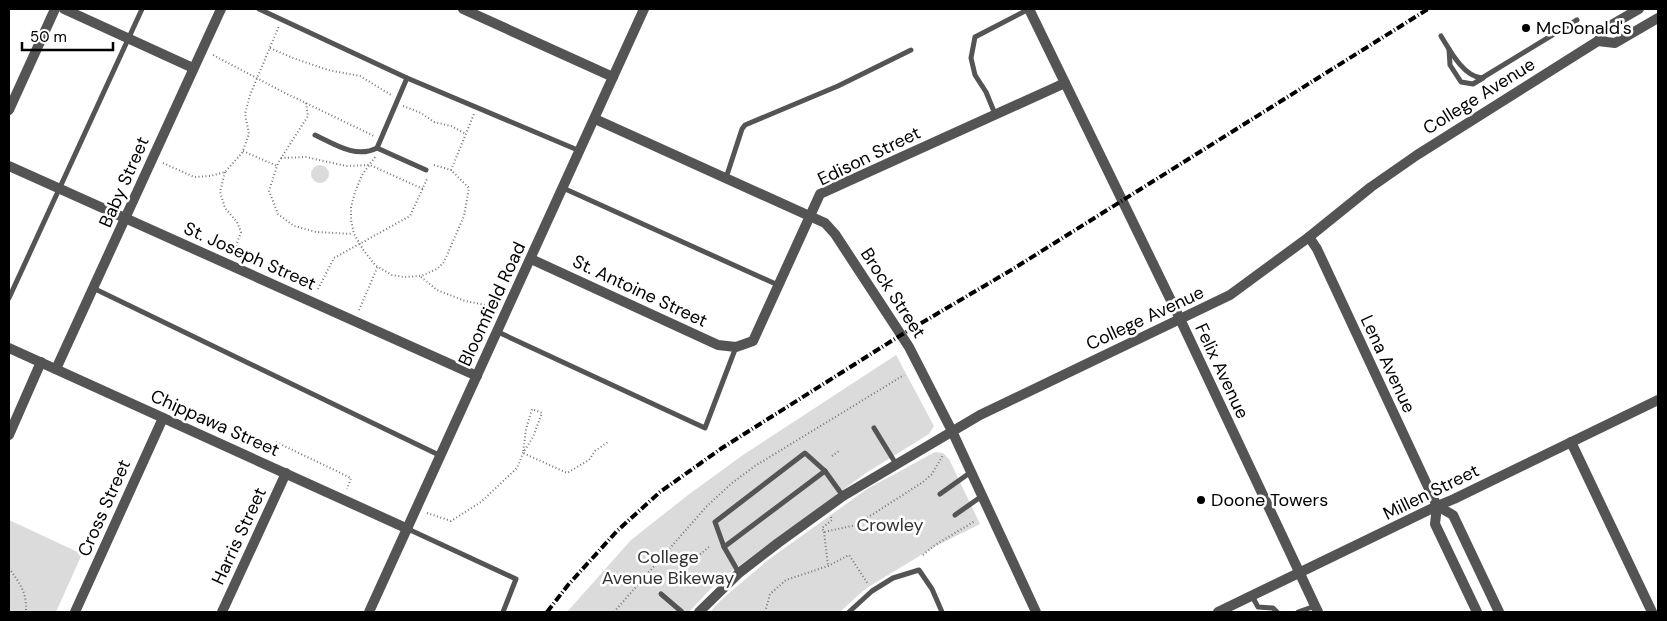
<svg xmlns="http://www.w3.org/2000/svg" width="1667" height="621" viewBox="0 0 1667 621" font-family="'DM Sans',sans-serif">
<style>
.green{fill:#dbdbdb}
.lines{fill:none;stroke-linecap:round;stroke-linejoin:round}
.path{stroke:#767676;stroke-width:2;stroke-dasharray:1 2.5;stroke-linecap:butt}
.service{stroke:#545454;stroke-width:5}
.minor{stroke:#545454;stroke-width:10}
.tertiary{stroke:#545454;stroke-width:10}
.rail{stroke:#000;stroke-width:4;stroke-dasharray:8 2.5 1 2.5;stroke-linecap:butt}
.poi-dot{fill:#000;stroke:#fff;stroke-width:2}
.labels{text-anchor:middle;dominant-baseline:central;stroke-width:5;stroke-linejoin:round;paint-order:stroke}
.poi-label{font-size:18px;fill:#000;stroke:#fff;text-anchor:start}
.street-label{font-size:18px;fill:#000;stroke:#fff}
.park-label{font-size:18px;fill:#323232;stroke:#fff}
</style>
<rect width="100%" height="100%" fill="#fff"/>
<!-- green -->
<g class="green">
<circle cx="320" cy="174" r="9"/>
<path d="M896,355l38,71 -5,8 -63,39 -148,108 -29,31h-122l64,-72 57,-45 55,-40z"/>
<path d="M935,452l8,1 6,6 31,65 -44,22 -71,43 -25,23h-130l11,-12 47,-40 99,-71z"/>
<path d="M9,520l73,34 -26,58h-47z"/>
</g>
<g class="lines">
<!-- path -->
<g class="path">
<path d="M270,48l23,10 35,12 32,6 31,19"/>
<path d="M213,55l72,38 89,43"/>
<path d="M306,103l2,13 -30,47 -9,28 9,23 16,12 22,6 37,2"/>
<path d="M403,106l18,7 13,9 17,4 15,8"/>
<path d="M243,151l34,15"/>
<path d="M375,157l-13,18 -7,17 -4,15v13l3,14 10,17 11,14 17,10 12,2 17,-1 16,-7 7,-7 20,-46 5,-28 -18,-18"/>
<path d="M281,158l25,-1 40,9 24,-1 53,24"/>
<path d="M163,163l31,14 16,-1 15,-4 17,-19 7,-19 -4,-20 5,-19 29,-69"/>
<path d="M434,165l17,5 23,-56"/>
<path d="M225,172l-5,20 5,16 12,14 4,10 -8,22"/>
<path d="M421,277l16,13 28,11 31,6"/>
<path d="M318,289l16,-31 76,-42 17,-37"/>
<path d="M359,310l19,-44"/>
<path d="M276,442l75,36 -4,11"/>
<path d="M832,456l7,-5"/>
<path d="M427,513l24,8 30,-19 36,-34 6,-15 10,-16 9,-24 -10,-4 -6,20 -3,24 44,20 22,-13 6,-9 13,-9"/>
<path d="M831,517l1,3 -10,8 2,4 32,-7 67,-43 9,-8 11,-19"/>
<path d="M824,532l4,33"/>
<path d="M923,555l12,-10 40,-24"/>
<path d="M692,561l18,-15"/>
<path d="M9,568c11,16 18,24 17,44"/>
<path d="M614,612l92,-105 26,-24 23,-17 149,-91"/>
<path d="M765,612l5,-18 16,-14 42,-14 21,-11 19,29"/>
</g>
<!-- service -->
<g class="service">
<path d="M259,9l148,69 173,73"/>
<path d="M1441,36c9,15 23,41 41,42l95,-58"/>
<path d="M1449,49l1,16 11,17 12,2 10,-6"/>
<path d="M995,114l-9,-22 -11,-17 -4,-17 4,-21 54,-28"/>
<path d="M315,135c19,9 41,24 62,13l30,-70"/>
<path d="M377,148l49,22"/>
<path d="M726,178l16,-49 3,-4 93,-39 73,-36"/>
<path d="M563,188l215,97"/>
<path d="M93,288l348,168"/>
<path d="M9,298l133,-289"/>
<path d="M498,332l207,96 31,-81"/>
<path d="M874,428l22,36"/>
<path d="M940,494l31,-22"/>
<path d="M955,515l27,-19"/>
<path d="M408,529l108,50 -13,33"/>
<path d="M724,547l-9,-25 90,-69 20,18"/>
<path d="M739,573l-15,-26 101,-76 18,25"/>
<path d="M661,594l21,18"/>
<path d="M1252,596l6,11 15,1 4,4"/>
<path d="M849,612l23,-21 21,-13 26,-8 13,19 10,23"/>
<path d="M1298,612l17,-6"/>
</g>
<!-- minor -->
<g class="minor">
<path d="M64,9l129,59"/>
<path d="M463,9l150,68"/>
<path d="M1029,9l151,310 138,293"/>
<path d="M9,110l46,-101"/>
<path d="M595,119l230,104 10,11 74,113 43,84 84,181"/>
<path d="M9,166l468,210"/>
<path d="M1309,237l8,12 120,257 16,9 46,97"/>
<path d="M531,259l187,86 18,2 17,-6 67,-147 245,-111"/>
<path d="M9,348l399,181"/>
<path d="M56,369l165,-360"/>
<path d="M9,435l32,-73"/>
<path d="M1571,442l81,170"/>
<path d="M1437,506l-2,18 42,88"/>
<path d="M75,612l88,-194"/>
<path d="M222,612l64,-139"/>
<path d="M369,612l275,-603"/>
<path d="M1218,612l219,-106 17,-7 204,-99"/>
</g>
<!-- tertiary -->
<g class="tertiary">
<path d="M1598,41l17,2 43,-25"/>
<path d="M699,612l40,-39 39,-30 65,-47 137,-81 250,-120 79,-58 62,-50 46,-32 173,-109 8,-5 8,-13 33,-19"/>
</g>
<!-- rail -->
<path class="rail" d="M547,612l21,-27 49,-54 43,-39 62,-44 179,-113 112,-66 415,-260"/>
</g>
<!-- markers -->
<g class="poi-dot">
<circle cx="1526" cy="28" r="5"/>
<circle cx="1201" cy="500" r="5"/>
</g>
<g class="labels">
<!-- poi labels -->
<g class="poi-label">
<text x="1536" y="28">McDonald's</text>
<text x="1211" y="500">Doone Towers</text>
</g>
<!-- street labels -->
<g class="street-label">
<text transform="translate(1479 96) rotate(-32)">College Avenue</text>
<text transform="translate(869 156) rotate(-26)">Edison Street</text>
<text transform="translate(124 182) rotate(-66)">Baby Street</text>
<text transform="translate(250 256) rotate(24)">St. Joseph Street</text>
<text transform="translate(640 291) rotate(25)">St. Antoine Street</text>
<text transform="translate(893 293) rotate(57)">Brock Street</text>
<text transform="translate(492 304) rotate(-65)">Bloomfield Road</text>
<text transform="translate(1145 318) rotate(-25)">College Avenue</text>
<text transform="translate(1388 364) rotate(65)">Lena Avenue</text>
<text transform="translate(1222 371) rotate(65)">Felix Avenue</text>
<text transform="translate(215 423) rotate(24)">Chippawa Street</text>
<text transform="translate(1431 492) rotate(-26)">Millen Street</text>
<text transform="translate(104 508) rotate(-66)">Cross Street</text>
<text transform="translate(239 536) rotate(-65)">Harris Street</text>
</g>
<!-- park labels -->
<g class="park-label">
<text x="890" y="525">Crowley</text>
<text x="668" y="557">College<tspan x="668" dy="21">Avenue Bikeway</tspan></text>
</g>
</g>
<!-- border -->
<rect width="1667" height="621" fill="none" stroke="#000000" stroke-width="20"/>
<!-- scale -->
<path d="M22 42v8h91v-8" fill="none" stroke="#000000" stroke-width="2.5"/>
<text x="30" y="42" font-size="15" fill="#000000" stroke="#ffffff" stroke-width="4" paint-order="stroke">50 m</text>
</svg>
